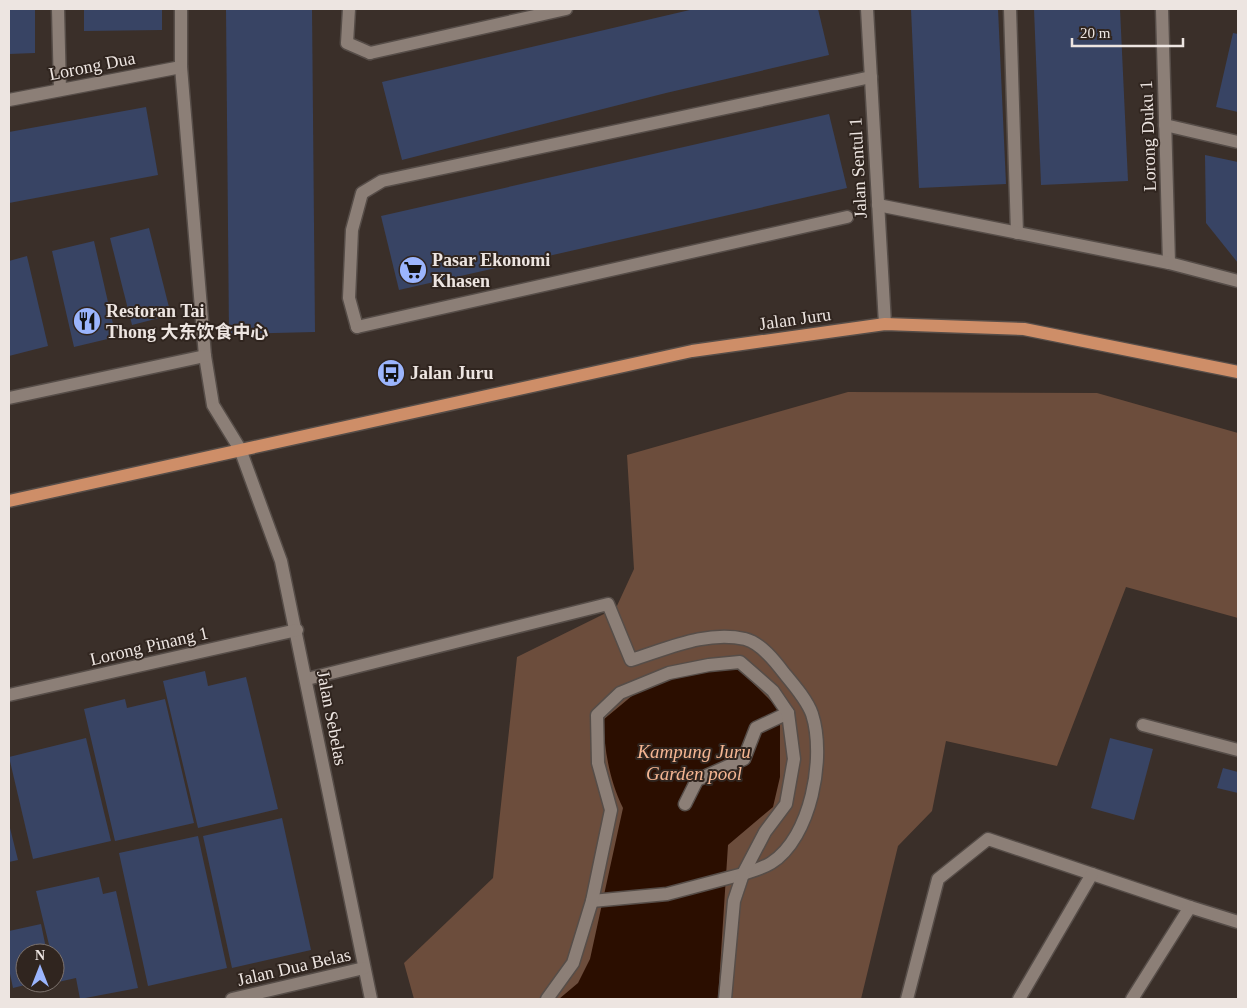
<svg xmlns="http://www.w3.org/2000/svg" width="1247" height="1008" viewBox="0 0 1247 1008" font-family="'Times New Roman','Noto Sans SC',serif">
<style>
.green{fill:#6c4d3c}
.water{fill:#2b0e00}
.building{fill:#384464}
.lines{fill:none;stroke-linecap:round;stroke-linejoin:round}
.service-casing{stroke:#564d48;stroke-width:15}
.pedestrian-casing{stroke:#564d48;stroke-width:15}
.minor-casing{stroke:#564d48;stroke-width:15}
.primary-casing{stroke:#564d48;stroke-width:15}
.service{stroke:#8c7f77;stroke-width:12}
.pedestrian{stroke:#8c7f77;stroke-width:12}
.minor{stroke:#8c7f77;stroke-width:12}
.primary{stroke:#ce8e68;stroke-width:12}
.labels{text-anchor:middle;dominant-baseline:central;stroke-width:4;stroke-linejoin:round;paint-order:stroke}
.street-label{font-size:18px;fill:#ede5e1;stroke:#30251f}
.poi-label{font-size:18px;font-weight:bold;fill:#ede5e1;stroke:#30251f;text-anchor:start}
.water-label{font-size:19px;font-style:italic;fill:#f4b592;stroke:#30251f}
</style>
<rect width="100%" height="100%" fill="#3a2f29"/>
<!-- green -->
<path class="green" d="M848,392l249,1 141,40v185l-112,-31 -69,179 -111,-25 -14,70 -34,35 -37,153h-447l-10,-36 89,-85 24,-221 99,-49 18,-39 -7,-114z"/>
<!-- water -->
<path class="water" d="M737,667l43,43v67l-7,30 -45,38 -10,154h-159l19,-16 12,-24 33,-151c-14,-29 -18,-56 -20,-88l30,-25 52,-21z"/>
<!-- building -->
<g class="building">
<path d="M9,9h26v44l-26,1z"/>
<path d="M84,9h78v21l-78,1z"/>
<path d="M226,9h86l3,323 -86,2z"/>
<path d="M694,9h124l11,46 -163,38 -264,67 -20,-78z"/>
<path d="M911,9h87l8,175 -87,4z"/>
<path d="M1034,9h86l8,172 -87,4z"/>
<path d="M1233,33l5,1v78l-22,-5z"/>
<path d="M146,107l12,68 -149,28v-71z"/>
<path d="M829,114l18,74 -448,102 -18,-74z"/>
<path d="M1205,155l33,7v101l-32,-40z"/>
<path d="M149,228l22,87 -39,10 -22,-87z"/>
<path d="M94,241l22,96 -42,10 -22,-96z"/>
<path d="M27,256l21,90 -39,10v-95z"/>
<path d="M205,671l3,15 38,-9 32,132 -80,19 -35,-147z"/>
<path d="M125,699l2,9 38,-9 29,124 -79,18 -31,-132z"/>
<path d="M86,738l25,103 -78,18 -24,-102z"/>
<path d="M1110,738l43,11 -19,71 -43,-12z"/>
<path d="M1223,768l15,4v21l-21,-5z"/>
<path d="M282,818l29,132 -79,18 -29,-132z"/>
<path d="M9,824l9,36 -9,2z"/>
<path d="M198,836l29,132 -79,18 -29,-133z"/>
<path d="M99,877l4,17 13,-3 22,97 -58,11 -4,-21 -18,4 -3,-29h-4l-15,-62z"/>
<path d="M41,924l6,29h-22v30l4,1 -16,4 -4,-19v-38z"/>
</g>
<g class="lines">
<defs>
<g id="service">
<path d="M349,9l-2,34 23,10"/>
<path d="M1010,9l7,224"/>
<path d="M1165,125l73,17"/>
<path d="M357,327l-8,-29 3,-68 10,-37 20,-12 489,-104"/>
<path d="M307,679l301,-75 23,56c36,-11 76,-30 114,-21 16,4 30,22 39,34 10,12 23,27 28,41 14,43 -1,124 -41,149 -8,5 -19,8 -28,11"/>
<path d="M1143,725l95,25"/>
<path d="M907,999l31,-120 50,-40 202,68"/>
<path d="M1019,999l73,-125"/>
</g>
<g id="pedestrian">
<path d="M685,804l12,-24 47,-21 12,-31 32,-15"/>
<path d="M592,901l75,-7 76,-20"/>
<path d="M547,999l26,-36 19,-62 19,-91 -13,-47 -1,-48 23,-22 49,-20 40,-8 31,-3 33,29 15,22 6,46 -8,45 -21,28 -22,42 -9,27 -9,98"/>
</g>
<g id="minor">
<path d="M58,9l2,81"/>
<path d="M181,9v58l24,289 8,49 27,44 41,112 90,438"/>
<path d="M867,9l18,315"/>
<path d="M1162,9l7,254"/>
<path d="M370,53l196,-44"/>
<path d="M9,100l172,-33"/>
<path d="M878,205l291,58 69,18"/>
<path d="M357,327l490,-110"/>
<path d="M9,398l196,-42"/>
<path d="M9,695l288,-65"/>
<path d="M232,999l132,-31"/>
<path d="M1132,999l58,-92 48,15"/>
</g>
<path id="primary" d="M9,501l683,-150 193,-27 139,5 214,43"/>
</defs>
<!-- service casing -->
<use href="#service" class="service-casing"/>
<!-- pedestrian casing -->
<use href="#pedestrian" class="pedestrian-casing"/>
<!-- minor casing -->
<use href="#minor" class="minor-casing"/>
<!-- primary casing -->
<use href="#primary" class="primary-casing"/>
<!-- service -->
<use href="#service" class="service"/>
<!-- pedestrian -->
<use href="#pedestrian" class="pedestrian"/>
<!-- minor -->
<use href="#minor" class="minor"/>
<!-- primary -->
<use href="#primary" class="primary"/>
</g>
<!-- icons -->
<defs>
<symbol id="supermarket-disc" viewBox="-11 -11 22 22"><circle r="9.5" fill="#9bb5fd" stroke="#30251f"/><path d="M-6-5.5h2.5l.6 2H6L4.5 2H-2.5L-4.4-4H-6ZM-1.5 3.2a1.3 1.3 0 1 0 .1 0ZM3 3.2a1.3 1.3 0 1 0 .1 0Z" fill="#111"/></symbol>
<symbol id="restaurant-disc" viewBox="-11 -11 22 22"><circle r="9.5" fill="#9bb5fd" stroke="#30251f"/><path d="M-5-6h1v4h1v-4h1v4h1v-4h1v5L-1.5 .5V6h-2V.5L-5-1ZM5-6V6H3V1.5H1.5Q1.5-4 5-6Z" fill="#111"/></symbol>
<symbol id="bus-disc" viewBox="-11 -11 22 22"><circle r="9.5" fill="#9bb5fd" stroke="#30251f"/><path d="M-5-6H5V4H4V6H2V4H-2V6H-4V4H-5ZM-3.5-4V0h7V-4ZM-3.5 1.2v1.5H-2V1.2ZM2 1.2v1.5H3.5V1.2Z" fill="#111"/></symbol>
</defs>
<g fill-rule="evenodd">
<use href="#supermarket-disc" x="397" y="254" width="32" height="32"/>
<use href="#restaurant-disc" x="71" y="305" width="32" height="32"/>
<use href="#bus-disc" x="375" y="357" width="32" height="32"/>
</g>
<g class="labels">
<!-- street labels -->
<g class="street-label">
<text transform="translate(92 66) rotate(-11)">Lorong Dua</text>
<text transform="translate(1148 136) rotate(-92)">Lorong Duku 1</text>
<text transform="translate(858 168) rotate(-93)">Jalan Sentul 1</text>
<text transform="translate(795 319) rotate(-8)">Jalan Juru</text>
<text transform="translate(149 646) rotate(-13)">Lorong Pinang 1</text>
<text transform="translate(332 718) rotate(79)">Jalan Sebelas</text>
<text transform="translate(294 967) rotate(-13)">Jalan Dua Belas</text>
</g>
<!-- poi labels -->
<g class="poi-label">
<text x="432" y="260">Pasar Ekonomi<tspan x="432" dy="21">Khasen</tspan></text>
<text x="106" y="311">Restoran Tai<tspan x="106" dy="21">Thong 大东饮食中心</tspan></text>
<text x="410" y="373">Jalan Juru</text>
</g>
<!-- water labels -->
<g class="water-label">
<text x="694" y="751">Kampung Juru<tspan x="694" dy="22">Garden pool</tspan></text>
</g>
</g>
<!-- border -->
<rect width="1247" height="1008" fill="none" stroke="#ede5e1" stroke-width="20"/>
<!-- north arrow -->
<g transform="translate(40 968)"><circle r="24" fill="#30251f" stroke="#7c726d"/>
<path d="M0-4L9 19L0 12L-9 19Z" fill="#9bb5fd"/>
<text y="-8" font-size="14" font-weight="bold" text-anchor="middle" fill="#ede5e1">N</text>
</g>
<!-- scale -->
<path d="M1072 38v8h111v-8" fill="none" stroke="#ede5e1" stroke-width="2.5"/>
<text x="1080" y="38" font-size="15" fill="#ede5e1" stroke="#30251f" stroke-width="4" paint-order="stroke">20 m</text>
</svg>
